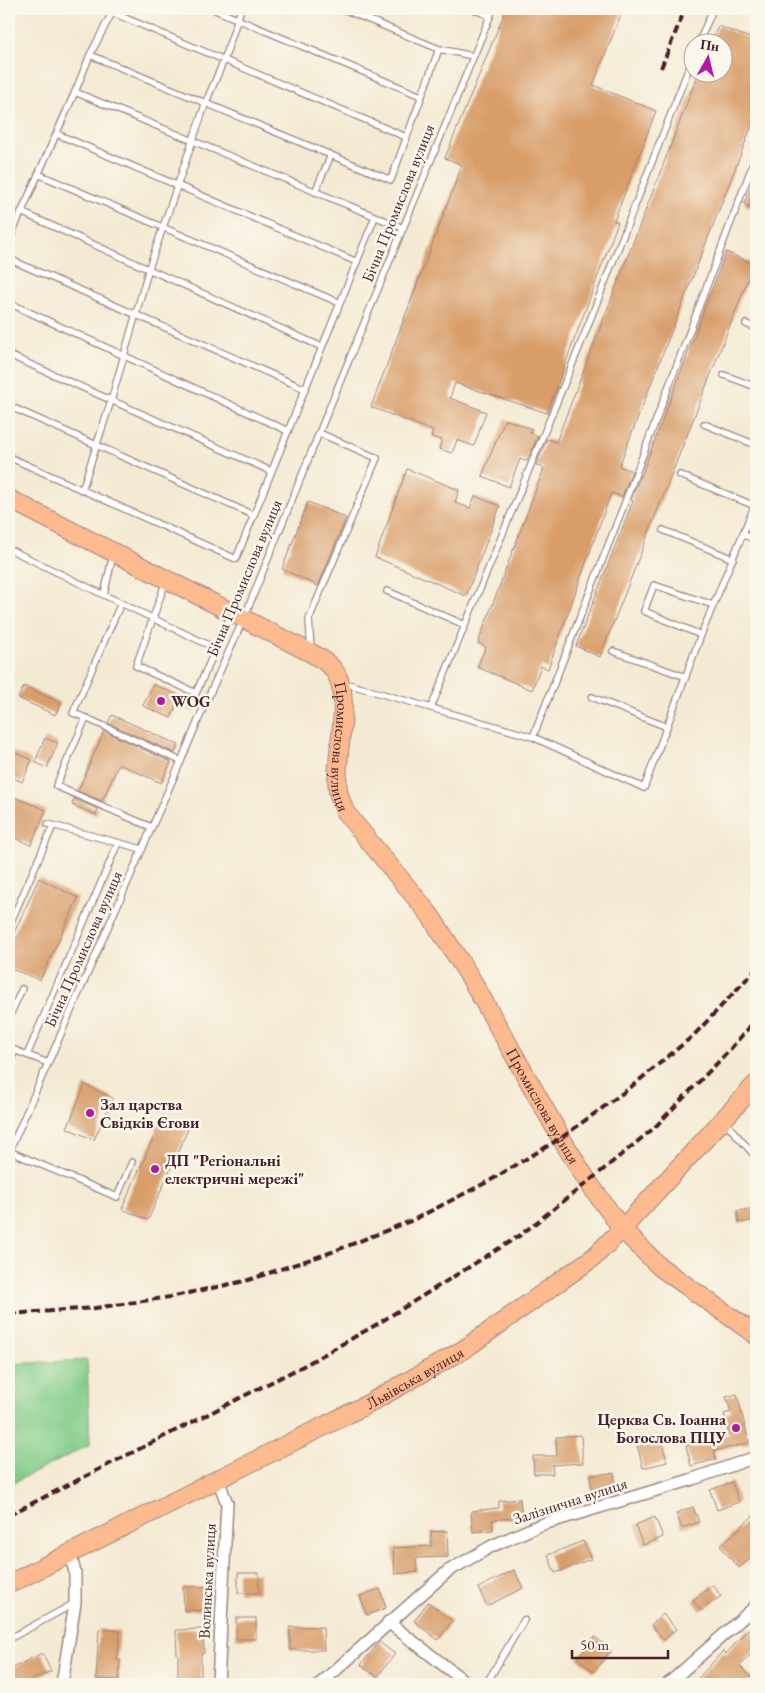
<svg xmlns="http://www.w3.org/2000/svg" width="765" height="1693" viewBox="0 0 765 1693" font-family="'EB Garamond',serif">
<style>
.green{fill:#82cc89;stroke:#66765a}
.building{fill:#d89d69}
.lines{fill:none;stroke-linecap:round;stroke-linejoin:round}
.lane-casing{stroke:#9f847f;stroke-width:8}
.street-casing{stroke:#9f847f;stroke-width:14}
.primary-casing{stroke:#9f847f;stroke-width:20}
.lane{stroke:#fff;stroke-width:5.5}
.street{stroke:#fff;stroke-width:11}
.primary{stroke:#fcba8e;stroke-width:18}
.rail{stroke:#4a1f2b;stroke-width:4;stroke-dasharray:8 4;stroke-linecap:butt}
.poi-dot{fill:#b5179e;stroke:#fbf7ec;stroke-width:2}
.labels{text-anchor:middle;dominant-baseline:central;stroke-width:5;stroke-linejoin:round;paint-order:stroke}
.street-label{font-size:16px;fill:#4a1f2b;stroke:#fbf7ec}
.poi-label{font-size:16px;font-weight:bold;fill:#4a1f2b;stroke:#fbf7ec;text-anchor:start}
</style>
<rect width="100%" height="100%" fill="#fbf7ec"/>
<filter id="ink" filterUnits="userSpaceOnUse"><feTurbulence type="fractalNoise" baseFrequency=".02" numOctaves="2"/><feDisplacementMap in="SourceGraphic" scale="10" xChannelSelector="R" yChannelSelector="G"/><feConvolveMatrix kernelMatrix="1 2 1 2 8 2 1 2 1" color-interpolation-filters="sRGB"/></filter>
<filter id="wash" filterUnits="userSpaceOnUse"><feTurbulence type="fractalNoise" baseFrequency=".0096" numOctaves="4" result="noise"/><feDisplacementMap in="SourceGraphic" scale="20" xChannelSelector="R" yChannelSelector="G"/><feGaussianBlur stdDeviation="1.12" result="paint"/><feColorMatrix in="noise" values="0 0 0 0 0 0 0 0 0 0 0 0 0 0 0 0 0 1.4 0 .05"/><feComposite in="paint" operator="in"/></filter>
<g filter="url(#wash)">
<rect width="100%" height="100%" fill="#f4ead3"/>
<!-- green -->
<path class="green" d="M87,1360l3,85 -81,40v-121z"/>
<g id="blocks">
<!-- building -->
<g class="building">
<path d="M506,9h107l9,3 -29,73 63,26 -42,110 4,1 -71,191 -92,-30 -5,15 36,14 -12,34 -17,-6 -5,13 -13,-4 3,-9 -11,-3 2,-6 -62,-24 91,-242 -17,-7z"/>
<path d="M718,26l38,14v75l-137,351 13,5 -10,26 -11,-4 -63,176 -7,-3 -9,24 -55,-23 9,-20 -8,-4 66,-175 -8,-3 11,-26 9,3 143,-370h23v-30h-11z"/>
<path d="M756,175v35l-12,-6z"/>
<path d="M726,252l28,12 -154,393 -24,-11 57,-145 -2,-1 10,-26h1z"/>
<path d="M505,419l27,10 -2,4 8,3 -11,25 -7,-2 -11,28 -27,-11z"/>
<path d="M407,469l52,21 -4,13 15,5 5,-12 25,10 -34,90 -91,-39z"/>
<path d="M308,502l38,16 -28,68 -36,-17z"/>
<path d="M153,684l27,12 -9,22 -28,-12z"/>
<path d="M24,686l37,17 -6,12 -37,-17z"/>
<path d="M112,715l67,30 -4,8 -67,-30z"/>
<path d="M104,731l67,31 -10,21 -42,-19 -17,37 -24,-10z"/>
<path d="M45,738l13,5 -11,25 -12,-6z"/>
<path d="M9,750l23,10 -10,22 -13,-6z"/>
<path d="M11,796l35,14 -15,35 -22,-9v-34z"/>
<path d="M74,799l24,10 -2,6 -24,-10z"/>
<path d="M39,878l39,20 -38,82 -31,-12v-24z"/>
<path d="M85,1085l28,13 -19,42 -27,-12z"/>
<path d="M162,1118l26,11 -40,91 -26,-11z"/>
<path d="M756,1208v12l-17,3 -2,-12z"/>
<path d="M737,1394l12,49 -35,8 2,8 -25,7 -5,-20 43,-12 -5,-20 7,-2 -5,-15z"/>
<path d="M581,1435l2,28 -31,2 1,9h-19l-1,-18h24l-1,-19z"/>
<path d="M660,1435l7,27 -24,6 -7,-27z"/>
<path d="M614,1473l2,20 -24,2 -2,-20z"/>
<path d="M732,1482l7,20 -22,8 -7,-20z"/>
<path d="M520,1499l2,18 -30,3 1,10 -20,2 -2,-21 28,-3v-7z"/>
<path d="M693,1507l6,15 -17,6 -6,-15z"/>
<path d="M756,1513v40l-17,15 -19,-22z"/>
<path d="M655,1517l8,20 -20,8 -8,-20z"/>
<path d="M447,1531l1,26 -32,1 1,14 -22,2 -2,-26 38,-2v-14z"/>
<path d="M583,1541l8,18 -36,14 -7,-18z"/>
<path d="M514,1570l9,18 -36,18 -9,-18z"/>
<rect x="238" y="1573" width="21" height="20"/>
<path d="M713,1585l8,11 -20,15 -8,-11z"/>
<path d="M183,1587h24v23l-23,1z"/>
<path d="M380,1589l6,19 -19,7 -7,-19z"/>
<path d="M428,1602l24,19 -14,19 -24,-19z"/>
<path d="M663,1614l13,15 -12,11 -13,-15z"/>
<rect x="236" y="1618" width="20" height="21"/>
<path d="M290,1627h33l1,23h-34z"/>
<path d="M99,1629l21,2 -3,29h3l-1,20 -23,-1z"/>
<path d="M203,1629l1,24h-3v31h-23v-30h-1l-1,-24z"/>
<path d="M748,1629l8,7v12l-16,18 12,12 -6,6h-53l30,-33 3,3z"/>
<path d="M595,1637l16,13 -17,22 -17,-14z"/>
<path d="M379,1642l16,12 -18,23 -16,-12z"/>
<path d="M42,1653l9,18 -27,13h-15v-14z"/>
</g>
</g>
</g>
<g filter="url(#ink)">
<use href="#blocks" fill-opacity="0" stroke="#9f847f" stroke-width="1"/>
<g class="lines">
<defs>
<g id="lane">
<path d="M109,9l2,3 295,125"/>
<path d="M213,9l208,87"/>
<path d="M343,9l96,40 34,7"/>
<path d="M473,9l17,7"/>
<path d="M699,42l14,-33"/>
<path d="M90,55l301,125 48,-131"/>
<path d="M75,92l328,136"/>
<path d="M57,134l300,128"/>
<path d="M38,174l302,129"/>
<path d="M315,192l16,-37"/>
<path d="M21,212l301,135"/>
<path d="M9,240l66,-148 15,-37 24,-46"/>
<path d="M9,259l296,130"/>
<path d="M9,303l279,128"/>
<path d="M746,324l10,4"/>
<path d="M9,355l262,116"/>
<path d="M724,375l32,12"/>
<path d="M9,406l244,109"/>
<path d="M704,424l52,21"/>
<path d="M9,457l227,102 139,-342"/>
<path d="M680,475l75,31"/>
<path d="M82,490l29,-89 38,-133 57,-166 18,-42 17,-51"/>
<path d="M663,530l70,29"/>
<path d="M743,535l13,4"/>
<path d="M9,549l95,46"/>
<path d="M113,555l-9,40 113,54"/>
<path d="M166,581l-30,85 60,27 35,-78"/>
<path d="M387,591l78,34"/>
<path d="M701,635l-57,-24 10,-26 59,20"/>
<path d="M311,651l-2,-32 68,-161 -58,-25"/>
<path d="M613,651l73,26"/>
<path d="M344,683l189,54 111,51 57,-153 55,-133"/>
<path d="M592,697l75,30"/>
<path d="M191,706l5,-13"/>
<path d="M431,708l148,-360 113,-288"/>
<path d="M86,718l-13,-5 48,-110"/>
<path d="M533,737l89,-227 134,-354"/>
<path d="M48,824l94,25"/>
<path d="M151,827l-95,-41 30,-68 95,43"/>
<path d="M9,926l44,-100"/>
<path d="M9,1017l13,-28"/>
<path d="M9,1048l39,15"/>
<path d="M27,1055l91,-212"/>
<path d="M9,1065l6,-15"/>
<path d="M724,1121l32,36"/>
<path d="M9,1151l108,46 15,-35"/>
<path d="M9,1152l172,-391 25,-59 38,-84 75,-185 174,-424"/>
<path d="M9,1639l66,-36"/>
<path d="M486,1684l38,-64"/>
</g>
<g id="street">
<path d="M218,1480l9,23 -9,181"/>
<path d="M388,1622l80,62"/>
<path d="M62,1684l13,-81v-30l-5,-21"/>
<path d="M320,1684l128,-113 44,-25 48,-21 150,-45 66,-23"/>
<path d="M668,1684l88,-78"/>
</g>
<g id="primary">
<path id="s1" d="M9,499l302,154c8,4 16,9 22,16 22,27 0,87 5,121 1,7 5,15 7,22l85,103 40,62 91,161 27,44 34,47 38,38 96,68"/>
<path id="s2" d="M9,1584l359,-180 95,-54 131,-93 28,-28 134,-145"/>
</g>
</defs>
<!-- lane casing -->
<use href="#lane" class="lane-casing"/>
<!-- street casing -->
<use href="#street" class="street-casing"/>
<!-- primary casing -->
<use href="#primary" class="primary-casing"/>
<!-- lane -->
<use href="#lane" class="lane"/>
<!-- street -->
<use href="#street" class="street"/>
<!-- primary -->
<use href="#primary" class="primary"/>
<!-- rail -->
<g class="rail">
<path d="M661,68l24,-59"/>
<path d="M9,1314l86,-6 75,-11 75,-16 87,-29 81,-32 78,-40 70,-42 70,-51 63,-52 62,-66"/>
<path d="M9,1515l298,-151 72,-41 140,-87 69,-54 66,-54 73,-75 29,-34"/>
</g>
</g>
</g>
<!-- markers -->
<g class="poi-dot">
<circle cx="161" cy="701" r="5"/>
<circle cx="90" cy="1113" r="5"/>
<circle cx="155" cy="1169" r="5"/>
<circle cx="736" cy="1428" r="5"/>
</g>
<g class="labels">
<!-- street labels -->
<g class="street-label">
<text transform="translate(398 203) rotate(-68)">Бічна Промислова вулиця</text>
<text transform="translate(244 578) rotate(-67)">Бічна Промислова вулиця</text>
<text stroke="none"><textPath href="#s1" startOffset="446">Промислова вулиця</textPath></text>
<text transform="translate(83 949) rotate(-66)">Бічна Промислова вулиця</text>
<text stroke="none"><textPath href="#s1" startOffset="868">Промислова вулиця</textPath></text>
<text stroke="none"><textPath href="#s2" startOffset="455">Львівська вулиця</textPath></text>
<text transform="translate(570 1501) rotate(-18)">Залізнична вулиця</text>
<text transform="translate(207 1581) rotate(-87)">Волинська вулиця</text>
</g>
<!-- poi labels -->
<g class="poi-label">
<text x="171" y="701">WOG</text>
<text x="100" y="1104">Зал царства<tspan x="100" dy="18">Свідків Єгови</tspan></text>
<text x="165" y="1160">ДП "Регіональні<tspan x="165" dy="18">електричні мережі"</tspan></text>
<text x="726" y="1419" text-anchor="end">Церква Св. Іоанна<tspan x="726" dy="18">Богослова ПЦУ</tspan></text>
</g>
</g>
<!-- margin -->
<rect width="765" height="1693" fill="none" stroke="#fbf7ec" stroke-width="30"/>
<!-- north arrow -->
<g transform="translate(708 58) rotate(8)"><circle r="24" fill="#fbf7ec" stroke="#b4a19f"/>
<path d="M0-4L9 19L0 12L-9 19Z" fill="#b5179e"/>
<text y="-8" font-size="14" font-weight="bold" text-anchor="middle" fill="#4a1f2b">Пн</text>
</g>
<!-- scale -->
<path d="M572 1650v8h96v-8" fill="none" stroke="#4a1f2b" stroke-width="2.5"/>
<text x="580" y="1650" font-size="15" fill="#4a1f2b" stroke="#fbf7ec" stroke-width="4" paint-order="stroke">50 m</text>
</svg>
